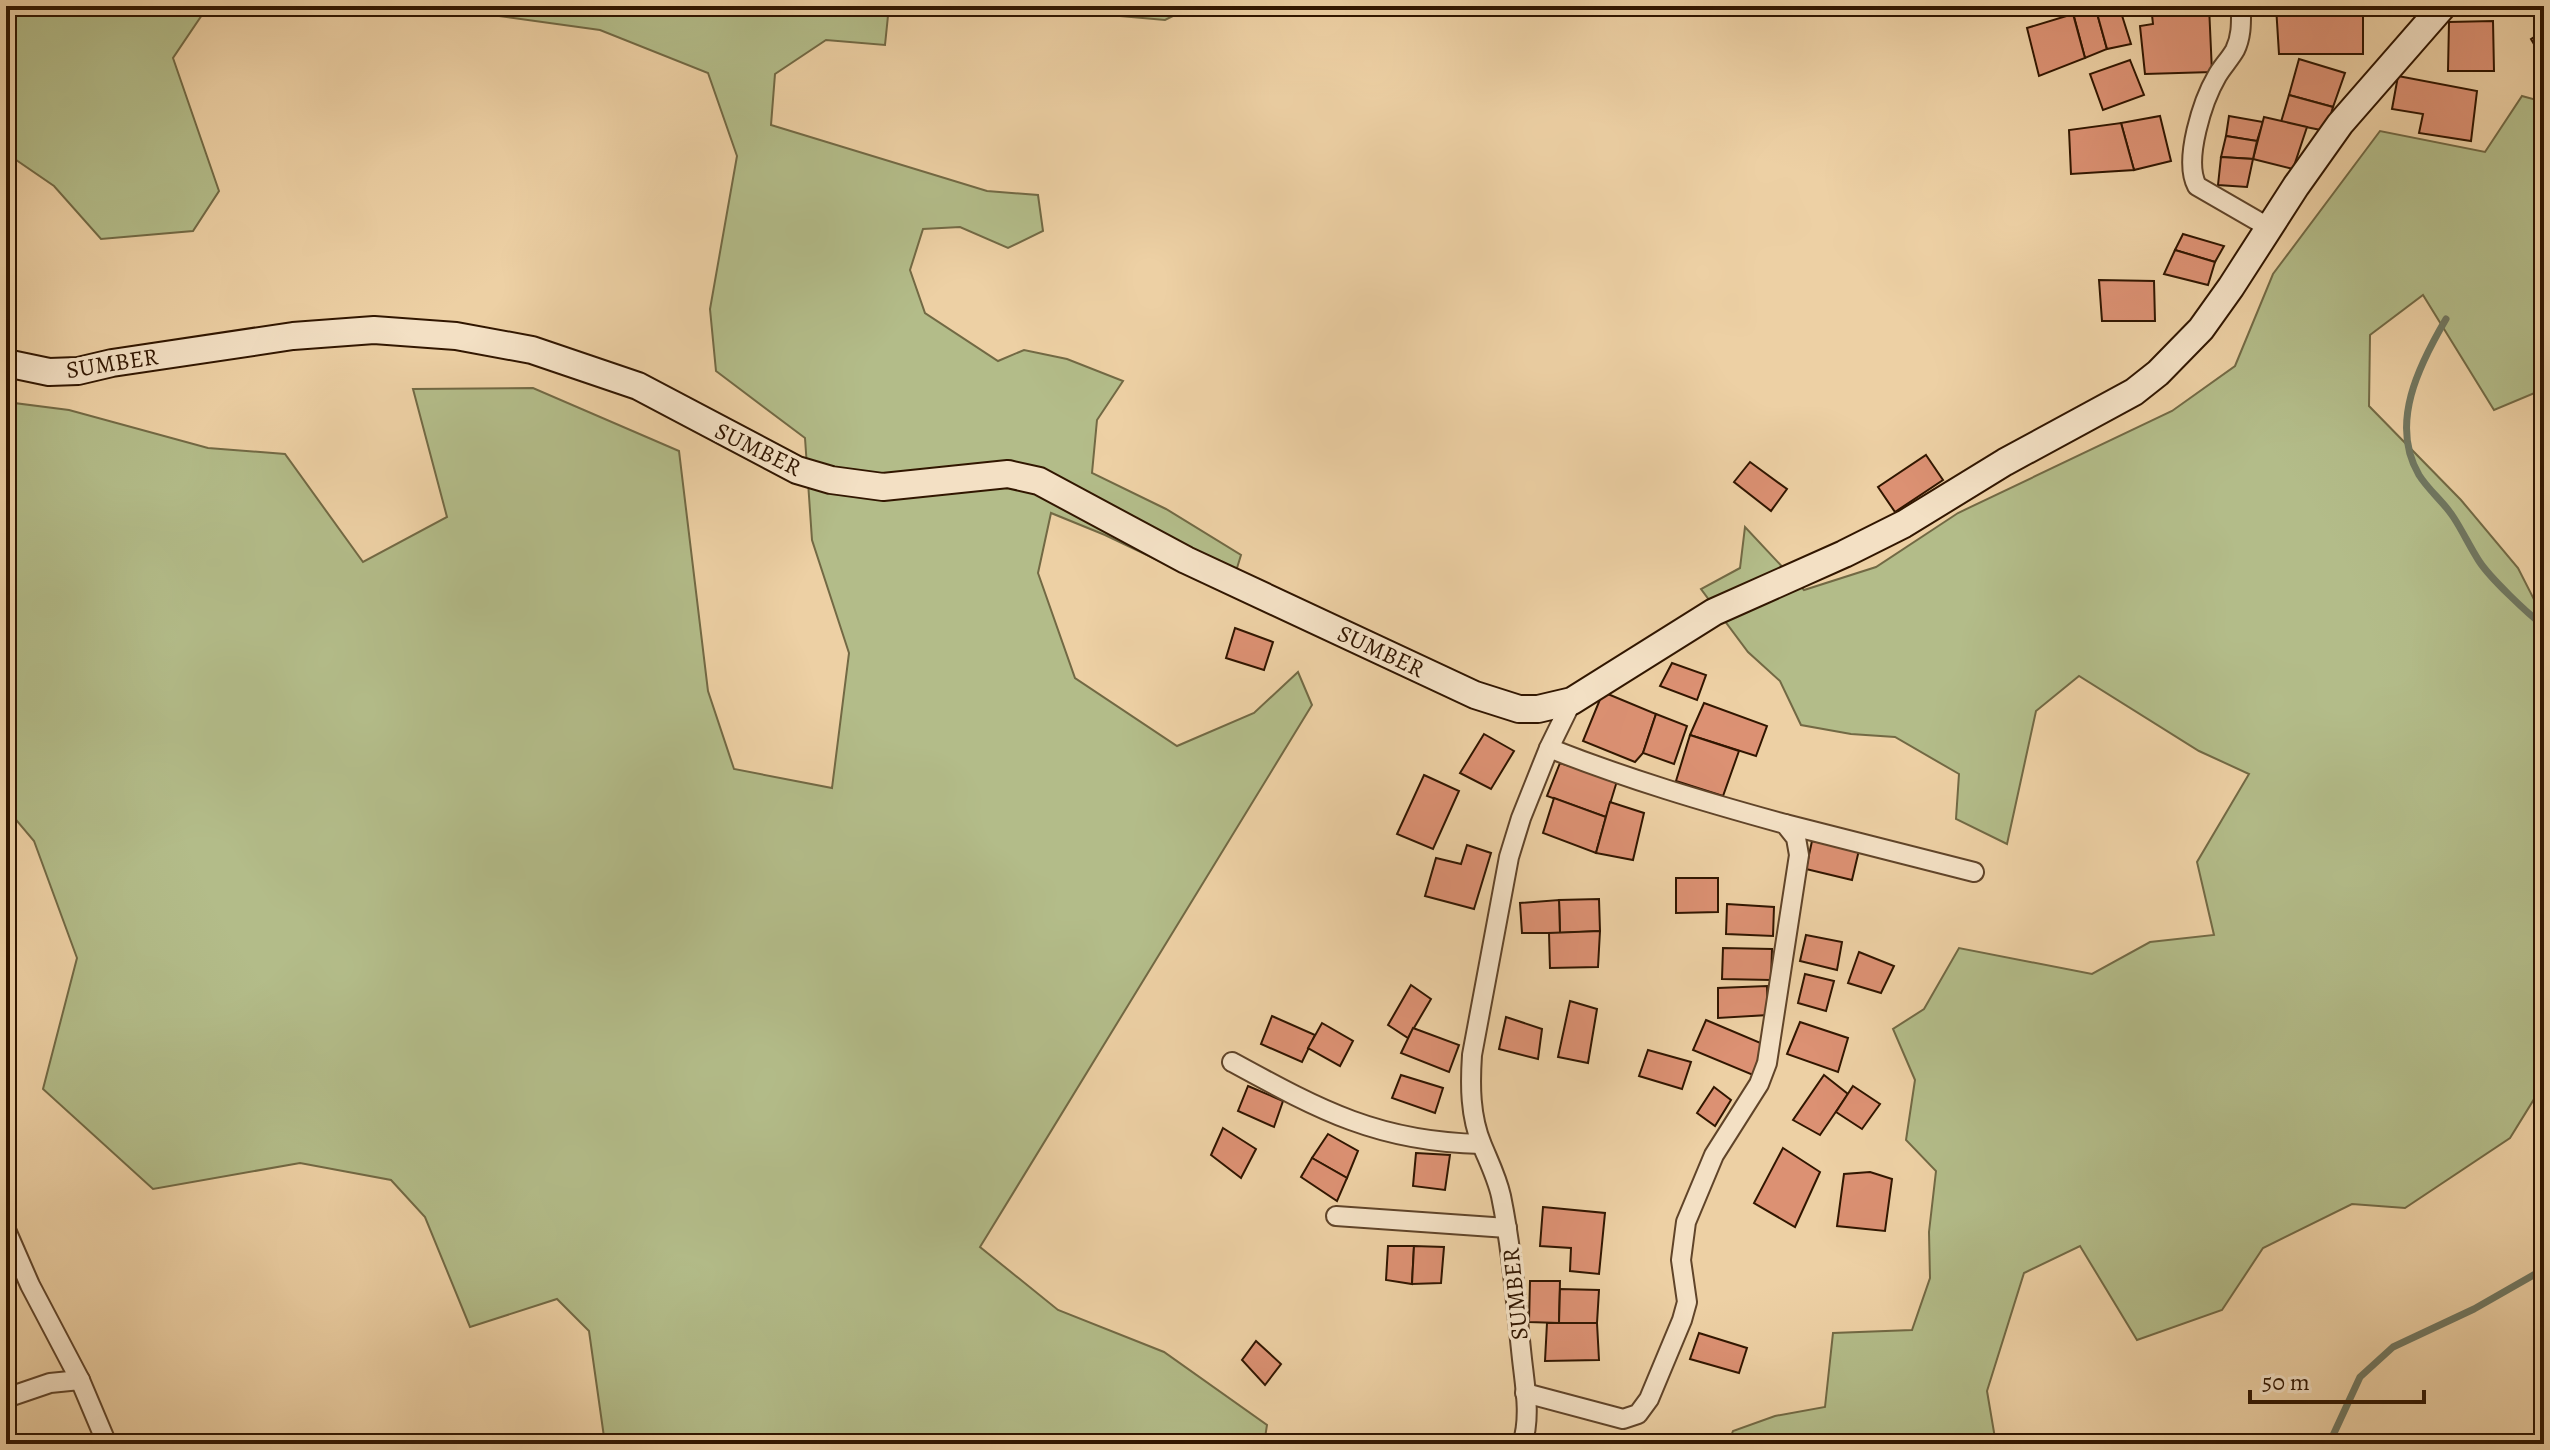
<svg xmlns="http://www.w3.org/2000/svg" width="2550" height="1450" viewBox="0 0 2550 1450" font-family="Alegreya,serif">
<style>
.green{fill:#b3bc89;stroke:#726944;stroke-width:2}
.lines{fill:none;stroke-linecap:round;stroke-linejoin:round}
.stream{stroke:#707761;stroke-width:7}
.building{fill:#dc9173;stroke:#311600;stroke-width:2}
.street-casing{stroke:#604429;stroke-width:22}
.secondary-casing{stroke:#311600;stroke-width:30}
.street{stroke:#f3e0c4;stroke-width:18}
.secondary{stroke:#f3e0c4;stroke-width:26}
.labels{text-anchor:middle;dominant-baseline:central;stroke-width:7;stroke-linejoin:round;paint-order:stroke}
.street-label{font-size:24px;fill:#311600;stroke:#f3e0c4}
</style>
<rect width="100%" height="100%" fill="#edd0a4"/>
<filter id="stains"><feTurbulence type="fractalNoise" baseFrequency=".0025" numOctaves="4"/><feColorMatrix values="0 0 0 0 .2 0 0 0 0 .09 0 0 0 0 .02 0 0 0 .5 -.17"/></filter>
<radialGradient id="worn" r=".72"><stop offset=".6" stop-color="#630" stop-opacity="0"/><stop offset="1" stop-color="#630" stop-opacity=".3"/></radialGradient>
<!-- green -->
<g class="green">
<path d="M6,6h202l-35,52 46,133 -26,40 -92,8 -47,-53 -48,-33z"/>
<path d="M426,6h463l-4,39 -59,-5 -51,34 -4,51 216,66 51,4 5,36 -35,17 -48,-21 -37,2 -13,41 15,43 73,48 26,-11 43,9 56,22 -26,39 -5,53 74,36 75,46 -12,39 -124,-59 -54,-22 -13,60 37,105 102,68 77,-33 44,-41 14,33 -332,542 78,63 106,42 103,73 -3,19h-659l-16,-113 -32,-32 -87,28 -45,-110 -34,-37 -91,-17 -147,26 -110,-100 34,-131 -43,-117 -28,-33v-406l63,8 139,38 77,6 78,108 84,-45 -34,-128 120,-1 146,63 29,240 26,78 98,19 17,-135 -37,-113 -7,-102 -89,-67 -6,-62 27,-153 -29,-83 -108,-43z"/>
<path d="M1029,6h164l-28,14 -135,-12z"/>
<path d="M2522,96l22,6v287l-50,21 -71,-115 -53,40 -1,71 92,94 57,68 26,51v328l-5,16 5,120 -34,55 -105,70 -53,-4 -89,44 -41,62 -85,30 -57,-94 -56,27 -37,118 9,53h-268l5,-13 42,-15 50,-9 8,-74 79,-3 18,-52 -1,-46 7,-61 -30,-31 9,-60 -22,-51 31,-20 35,-61 133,26 58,-32 64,-7 -17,-73 52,-88 -50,-23 -120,-75 -43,35 -29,133 -51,-25 3,-45 -64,-37 -44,-3 -50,-9 -21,-44 -32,-29 -47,-63 39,-21 5,-41 59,63 72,-23 82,-54 214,-102 63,-45 38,-92 107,-143 105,21z"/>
</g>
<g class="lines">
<!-- stream -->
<g class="stream">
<path d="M2446,319c-27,46 -57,105 -27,156 10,16 25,27 35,43 9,14 16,29 25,43 11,17 49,53 65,65"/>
<path d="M2329,1444l31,-67 33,-30 81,-38 70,-40"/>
</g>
</g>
<!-- building -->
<g class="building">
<path d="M2086,6h9l12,43 -22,9 -13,-49z"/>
<path d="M2095,6h24l12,38 -24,5z"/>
<path d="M2151,6h58l3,66 -67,2 -5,-48 13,-2z"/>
<path d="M2276,6h87v48h-84z"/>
<path d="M2073,14l12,44 -46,18 -12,-48z"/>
<path d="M2493,21l1,50h-46l1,-49z"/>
<path d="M2544,31v30l-13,-22z"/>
<path d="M2299,59l46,14 -12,34 -44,-12z"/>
<path d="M2130,60l14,35 -41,15 -13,-36z"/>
<path d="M2398,76l79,15 -6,50 -52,-8 4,-19 -31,-5z"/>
<path d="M2289,95l44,12 -7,24 -45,-9z"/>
<path d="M2160,116l11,45 -37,9 -13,-47z"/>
<path d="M2229,116l34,6 -6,19 -31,-5z"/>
<path d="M2264,117l43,10 -14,42 -40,-10z"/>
<path d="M2121,123l13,47 -63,4 -2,-44z"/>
<path d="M2226,136l31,5 -4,18 -32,-2z"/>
<path d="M2221,157l32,2 -6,28 -29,-2z"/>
<path d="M2183,234l41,12 -9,16 -40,-12z"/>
<path d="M2175,250l40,12 -7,23 -44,-11z"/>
<path d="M2099,280l55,1 1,40h-53z"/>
<path d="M1926,455l17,25 -48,32 -17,-25z"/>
<path d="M1750,462l37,27 -16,22 -37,-29z"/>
<path d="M1235,628l38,14 -9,28 -38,-12z"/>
<path d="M1672,663l34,12 -9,25 -37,-14z"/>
<path d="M1603,692l53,22 -13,39 -8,9 -52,-21z"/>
<path d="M1704,703l63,23 -11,30 -66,-21z"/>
<path d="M1656,714l31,12 -13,38 -31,-11z"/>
<path d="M1484,734l30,17 -23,38 -31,-16z"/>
<path d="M1690,735l49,16 -16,45 -47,-15z"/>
<path d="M1560,763l57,18 -11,36 -59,-21z"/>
<path d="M1424,775l35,16 -26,58 -36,-15z"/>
<path d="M1554,798l52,19 -10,36 -53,-20z"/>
<path d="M1610,802l34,11 -11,47 -37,-7z"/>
<path d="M1812,841l47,9 -7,30 -46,-11z"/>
<path d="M1467,845l24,8 -17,56 -49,-13 11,-38 25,6z"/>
<path d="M1676,878h42v34l-42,1z"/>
<path d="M1599,899l1,32 -40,2 -1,-33z"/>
<path d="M1559,900l1,33h-38l-2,-30z"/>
<path d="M1727,904l47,3 -1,29 -47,-2z"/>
<path d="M1600,931l-2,36 -48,1 -1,-35z"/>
<path d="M1806,935l36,7 -5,28 -37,-9z"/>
<path d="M1723,948l49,1 -1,31 -49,-1z"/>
<path d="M1859,952l35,14 -13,27 -33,-10z"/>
<path d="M1805,974l29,7 -8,30 -28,-8z"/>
<path d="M1411,985l20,14 -23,39 -20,-13z"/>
<path d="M1767,986l1,29 -50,3v-30z"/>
<path d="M1570,1001l27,8 -9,54 -30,-6z"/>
<path d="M1272,1016l43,19 -13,27 -41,-18z"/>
<path d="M1506,1017l36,12 -4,30 -39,-10z"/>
<path d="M1706,1020l57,24 -10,31 -60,-25z"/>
<path d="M1800,1022l48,16 -10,34 -51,-18z"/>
<path d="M1322,1023l31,18 -13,25 -32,-18z"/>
<path d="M1413,1028l46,17 -10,27 -48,-19z"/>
<path d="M1648,1050l43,12 -9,27 -43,-13z"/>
<path d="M1401,1075l42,13 -8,25 -43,-15z"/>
<path d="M1824,1075l24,19 -28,41 -27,-15z"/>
<path d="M1248,1086l35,15 -9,26 -36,-16z"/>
<path d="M1853,1086l27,18 -18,25 -26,-17z"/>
<path d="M1714,1087l17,13 -16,26 -18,-13z"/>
<path d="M1223,1128l33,21 -15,29 -30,-23z"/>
<path d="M1328,1134l30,17 -11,27 -35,-20z"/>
<path d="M1783,1148l37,24 -25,55 -41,-24z"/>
<path d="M1416,1153l34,2 -5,35 -32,-4z"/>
<path d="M1312,1158l35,20 -10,23 -36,-24z"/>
<path d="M1870,1172l22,7 -7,52 -48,-5 7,-52z"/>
<path d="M1543,1207l62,6 -6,61 -29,-3 1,-23 -31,-2z"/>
<path d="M1388,1246h26l-2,38 -26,-4z"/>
<path d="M1414,1246l30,1 -3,36 -29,1z"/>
<path d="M1530,1281h30l-1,42 -30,-1z"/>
<path d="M1560,1289l39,1 -2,33h-38z"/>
<path d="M1547,1323h50l2,37 -54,1z"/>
<path d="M1699,1333l48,15 -8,25 -49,-14z"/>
<path d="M1256,1341l25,23 -16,21 -23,-25z"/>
</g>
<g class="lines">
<defs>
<g id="street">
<path d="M2241,6c0,15 1,30 -6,44 -5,9 -13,17 -18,26 -14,24 -34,84 -20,110l71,41"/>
<path d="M1785,824l189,48"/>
<path d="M1232,1062c88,48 146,80 249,82"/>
<path d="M1336,1216l171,12"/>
<path d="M6,1230l24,55 50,95 27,64"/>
<path d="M1525,1393l98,26 15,-5 11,-15 33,-79 5,-18 -6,-42 5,-38 28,-67 45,-71 8,-21 32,-208 -3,-17 -11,-14c-80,-22 -158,-45 -236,-76"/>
<path d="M6,1398l44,-15 30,-3"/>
<path d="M1522,1444c9,-26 3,-58 0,-85 -6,-55 -10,-109 -21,-163 -4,-18 -12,-34 -19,-51 -12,-29 -12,-60 -10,-90l37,-198 12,-39 28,-70 23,-47"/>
</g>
<path id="secondary" d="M6,363l43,9 29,-1 34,-8 181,-27 81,-6 82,6 76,14 106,36 159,84 34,10 52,7 125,-13 31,7 147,79 289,135 44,14h19l34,-8 142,-89 130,-58 60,-30 101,-62 129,-70 24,-19 43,-44 30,-42 65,-101 44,-62 103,-118"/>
</defs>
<!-- street casing -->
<use href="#street" class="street-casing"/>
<!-- secondary casing -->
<use href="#secondary" class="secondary-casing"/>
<!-- street -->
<use href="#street" class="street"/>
<!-- secondary -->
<use href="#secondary" class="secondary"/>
</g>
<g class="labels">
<!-- street labels -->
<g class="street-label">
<text transform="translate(112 363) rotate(-9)">SUMBER</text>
<text transform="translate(758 449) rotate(26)">SUMBER</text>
<text transform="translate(1381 651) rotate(25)">SUMBER</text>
<text transform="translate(1515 1294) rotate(-96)">SUMBER</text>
</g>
</g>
<!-- margin -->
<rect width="2550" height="1450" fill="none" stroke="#edd0a4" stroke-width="32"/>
<rect x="8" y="8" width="2534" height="1434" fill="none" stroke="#311600" stroke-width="4"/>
<rect x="16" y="16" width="2518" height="1418" fill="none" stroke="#311600" stroke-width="2"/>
<!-- scale -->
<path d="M2250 1390v12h174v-12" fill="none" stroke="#311600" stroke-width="4"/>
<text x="2262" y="1390" font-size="24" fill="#311600" stroke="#f3e0c4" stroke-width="6" paint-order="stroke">50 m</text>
<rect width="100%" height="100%" filter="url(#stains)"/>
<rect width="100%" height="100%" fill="url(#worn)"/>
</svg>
